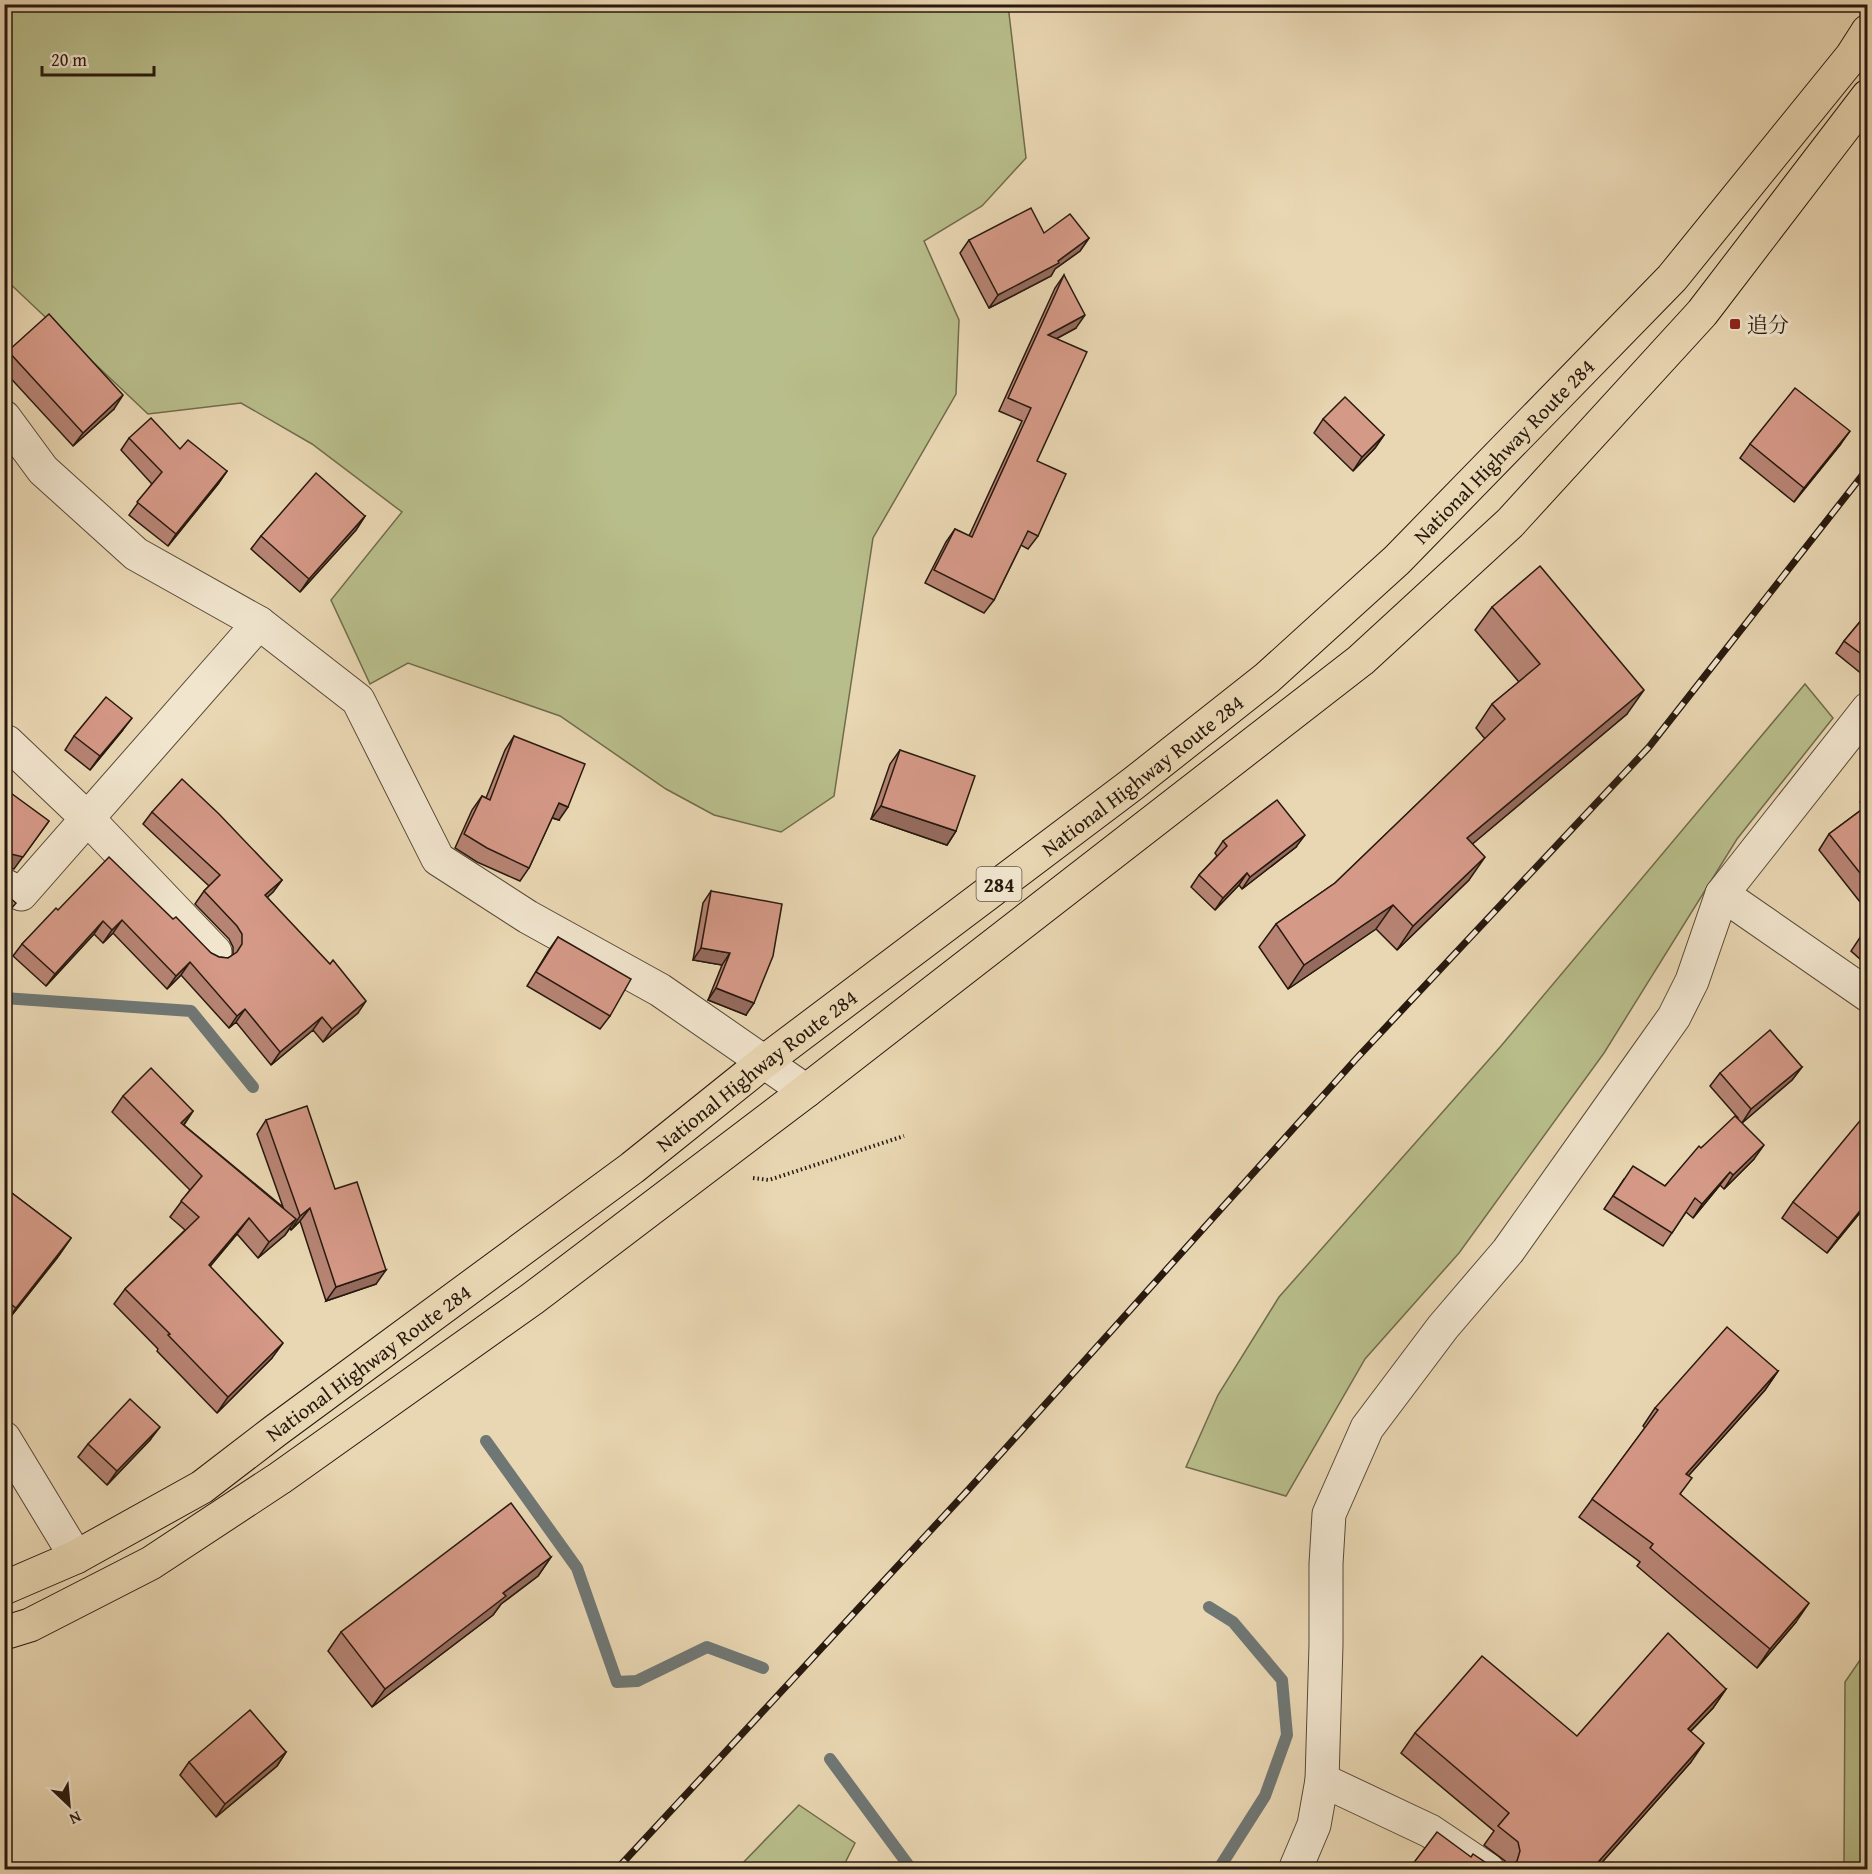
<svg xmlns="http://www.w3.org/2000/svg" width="1872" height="1874" viewBox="0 0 1872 1874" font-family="'Gentium Book Plus','Noto Serif JP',serif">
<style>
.green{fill:#b8be8b;stroke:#706c4c;stroke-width:1.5}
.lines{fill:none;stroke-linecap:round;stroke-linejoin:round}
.stream{stroke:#6f7775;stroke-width:12}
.minor-casing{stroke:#584837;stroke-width:35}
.trunk-casing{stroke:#28190e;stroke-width:35}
.path{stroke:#28190e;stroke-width:4;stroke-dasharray:1.5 3;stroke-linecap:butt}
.minor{stroke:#f1e5ce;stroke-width:33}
.trunk{stroke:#e9d7b3;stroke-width:33}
.rail-casing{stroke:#28190e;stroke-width:7}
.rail{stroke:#f1e5ce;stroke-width:4.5;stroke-dasharray:14;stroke-linecap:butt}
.wall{fill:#b78474;stroke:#28190e;stroke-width:1.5}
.shaded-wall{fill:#956b5e;stroke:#28190e;stroke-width:1.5}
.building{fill:#d59987;stroke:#28190e;stroke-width:1.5}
.poi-dot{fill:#8f2418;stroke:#f1e5ce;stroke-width:2}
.labels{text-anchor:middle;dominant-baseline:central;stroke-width:6;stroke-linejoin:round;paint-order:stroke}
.shield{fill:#f1e5ce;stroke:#645648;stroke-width:1.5}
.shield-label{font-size:20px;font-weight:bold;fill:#28190e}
.poi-label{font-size:21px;fill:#28190e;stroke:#f1e5ce;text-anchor:start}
.street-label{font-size:21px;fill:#28190e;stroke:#f1e5ce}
</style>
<rect width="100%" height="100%" fill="#e9d7b3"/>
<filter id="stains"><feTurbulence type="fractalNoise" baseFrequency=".00333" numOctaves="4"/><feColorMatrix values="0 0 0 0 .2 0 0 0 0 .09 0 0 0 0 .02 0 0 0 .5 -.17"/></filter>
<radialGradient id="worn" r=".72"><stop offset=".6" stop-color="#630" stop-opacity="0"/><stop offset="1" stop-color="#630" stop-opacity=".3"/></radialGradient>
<!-- green -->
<g class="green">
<path d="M4,5h1004l18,153 -44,48 -58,35 35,79 -3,74 -83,144 -39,258 -53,36 -67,-17 -48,-26 -106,-73 -152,-53 -38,21 -39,-84 71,-88 -90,-68 -71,-41 -93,11 -143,-135z"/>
<path d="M1805,684l28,34 -96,121 -133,214 -145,200 -94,106 -79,137 -100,-29 32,-72 61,-98 222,-251z"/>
<path d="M1867,1650v219h-23l1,-187z"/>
<path d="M799,1805l56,38 -13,26h-105z"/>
</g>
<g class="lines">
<!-- stream -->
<g class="stream">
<path d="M4,998l187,13 62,76"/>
<path d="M486,1441l91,127 40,114 20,-1 70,-34 56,21"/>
<path d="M1209,1607l24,15 49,58 5,55 -22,61 -47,74"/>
<path d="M830,1759l82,111"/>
</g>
<defs>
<g id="minor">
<path d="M4,417l39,53 93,84 123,69 99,77 80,159 90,58 132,73 146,101"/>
<path d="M7,742l81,77 127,133"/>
<path d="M4,885l17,9 238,-271"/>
<path d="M1722,894l146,101"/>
<path d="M4,1438l72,119"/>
<path d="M1322,1780l108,51 58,39"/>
<path d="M1295,1870l19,-45 8,-45 4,-135v-81l3,-50 38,-86 76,-101 65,-76 127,-179 39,-55 18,-36 30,-87 146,-185"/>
</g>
<g id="trunk">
<path id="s1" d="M4,1588l72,-31 126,-70 73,-56 357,-263 132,-106 370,-279 133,-105 130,-118 275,-282 180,-222 16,-25"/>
<path d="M4,1633l26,-8 121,-62 129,-85 252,-179 274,-208 555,-431 149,-137 192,-210 166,-217"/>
</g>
</defs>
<!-- minor casing -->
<use href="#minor" class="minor-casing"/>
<!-- trunk casing -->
<use href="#trunk" class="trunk-casing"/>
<!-- path -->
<path class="path" d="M753,1178l16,2 135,-44"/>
<!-- minor -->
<use href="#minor" class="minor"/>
<!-- trunk -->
<use href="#trunk" class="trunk"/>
<defs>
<path id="rail" d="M616,1870l353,-381 387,-430 293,-312 219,-279"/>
</defs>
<!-- rail casing -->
<use href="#rail" class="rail-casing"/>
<!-- rail -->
<use href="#rail" class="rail"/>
</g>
<!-- wall -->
<g class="wall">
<path d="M1044,233l45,5 -9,13 -25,18 -4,7 -62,32 -29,-55 9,-13z"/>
<path d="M1064,275l12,53 -20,11 -19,122 1,75 -10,13 -7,-4 -27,55 -10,13 -59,-30 21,-41 9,-13 14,7 53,-115 -23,-10 56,-123z"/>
<path d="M8,351l106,58 -41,37 -69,-75v-15z"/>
<path d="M1323,419l61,16 -9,13 -22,23 -39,-38z"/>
<path d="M129,438l51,11 47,22 -9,13 -50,62 -39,-31 23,-31 -31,-34z"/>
<path d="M1750,444l90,1 -46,57 -54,-44z"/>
<path d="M365,516l-9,14 -56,62 -49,-43 10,-13z"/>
<path d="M1492,607l135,107 -155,130 -3,36 -72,70 -21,-21 -88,60 -29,-42 17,-23 59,-41 150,-144 -9,-11 16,-24 27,-22 -44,-52z"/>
<path d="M1868,612v67l-32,-26 8,-12z"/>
<path d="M122,731l-32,39 -25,-20 9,-14z"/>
<path d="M514,736l45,84 -7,-2 -23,50 -9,13 -43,-19 -22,-14 17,-38 10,-14 4,2 19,-48z"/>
<path d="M900,750l56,81 -9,14 -76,-26 19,-55z"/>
<path d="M1868,791v121l-49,-62 10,-16 36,-27 -5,-5z"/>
<path d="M152,812l130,68 -9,12 -6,5 91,116 -35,29 -10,-12 -42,35 -35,-43 -7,6 -48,-53 -14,14 -54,-56 -10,10 -9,-9 -48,52 -33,-30 9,-12 36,-34 115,9 38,34 8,4 9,1 5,-3v-8l-4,-8 -34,-35 9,-13 5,-5 -66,-62z"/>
<path d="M1223,841l73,6 -54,42 -3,-4 -24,25 -24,-23 8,-12 18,-19 -2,-3z"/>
<path d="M711,891l35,124 -38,-15 14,-35 -29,-5 10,-57z"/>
<path d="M1868,929v37l-17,-15 10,-15z"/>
<path d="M558,937l52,79 -10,13 -73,-43 22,-36z"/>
<path d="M1802,1067l-10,13 -50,43 12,36 -30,30 -4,-4 -27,33 -7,-6 -23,34 -59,-37 20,-30 41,7 36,-38 37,-30 -28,-32 10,-13z"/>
<path d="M123,1096l70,15 -9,14 99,82 -26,-73 9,-14 69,69 41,95 -50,17 -26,-80 -9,9 -1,-2 -5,7 -27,23 -21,-24 -27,32 62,92 -55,55 -60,-62 1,-2 -44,-45 11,-15 60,-59 -15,-13 20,-27 -78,-78z"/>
<path d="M4,1187l67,51 -14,20 -53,67z"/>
<path d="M1793,1202l75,1 -41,50 -45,-35z"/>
<path d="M1778,1371l-13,19 -77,86 -8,18 116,128 -39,46 -120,-102 3,-4 -61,-45 66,-89 -2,-2 12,-18z"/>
<path d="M150,1440l-43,45 -29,-28 10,-13z"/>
<path d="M551,1557l-13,19 -37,28 -8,11 -121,92 -44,-56 13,-19z"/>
<path d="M1726,1689l-13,19 -22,23v31l-95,107h-187l62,-12 29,12 6,-1 -1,-7 -21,-16 10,-14 -93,-78 14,-20 162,3z"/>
<path d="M286,1752l-9,14 -61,51 -36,-42 9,-13z"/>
</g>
<!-- shaded-wall -->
<g class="shaded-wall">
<path d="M1089,238l-9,13 -25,18 -4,7 -62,32 9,-13 60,-34z"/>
<path d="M1085,315l-9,13 -37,20 9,-13z"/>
<path d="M123,395l-9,14 -41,37 10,-13z"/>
<path d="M1850,431l-10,14 -46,57 10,-14z"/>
<path d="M1384,435l-9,13 -22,23 9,-14z"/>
<path d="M227,471l-9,13 -50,62 8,-12z"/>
<path d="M365,516l-9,14 -56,62 9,-13z"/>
<path d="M1644,690l-17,24 -176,148 16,-24z"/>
<path d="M132,718l-10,13 -32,39 10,-14z"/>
<path d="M559,803l9,4 -9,13 -9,-3z"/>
<path d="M881,806l75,25 -9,14 -76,-26z"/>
<path d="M49,821l-35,48 -10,-2v-11z"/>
<path d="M1305,835l-9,12 -54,42 8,-12z"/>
<path d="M1485,857l-16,23 -72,70 16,-24z"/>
<path d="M1247,873l-8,12 -24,25 8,-12z"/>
<path d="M282,880l-9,12 -17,16 9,-13z"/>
<path d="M1393,905l-17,24 -88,60 16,-24z"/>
<path d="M122,920l-9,13 -10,10 9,-13z"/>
<path d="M103,921l-9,13 -48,52 9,-12z"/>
<path d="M701,948l29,5 -8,12 -29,-5z"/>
<path d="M190,962l-9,13 -14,14 9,-13z"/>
<path d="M716,988l38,15 -8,12 -38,-15z"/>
<path d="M366,1001l-8,12 -35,29 9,-13z"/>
<path d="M245,1009l-9,13 -7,6 8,-12z"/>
<path d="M322,1017l-9,13 -42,35 9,-13z"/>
<path d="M1802,1067l-10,13 -50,43 9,-14z"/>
<path d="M193,1111l-11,16 -1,-4z"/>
<path d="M1764,1145l-10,14 -30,30 9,-14z"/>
<path d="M1730,1172l-10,13 -27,33 9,-14z"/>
<path d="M1868,1201v2l-41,50 11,-15z"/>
<path d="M310,1208l-10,13 -9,9 9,-14z"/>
<path d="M249,1218l-12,16 -39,47 11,-16z"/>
<path d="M296,1219l-11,16 -27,23 11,-16z"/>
<path d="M71,1238l-14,20 -53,67 12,-17z"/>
<path d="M386,1270l-10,14 -50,17 10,-14z"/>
<path d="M283,1343l-11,15 -55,55 11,-16z"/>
<path d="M1778,1371l-13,19 -92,103 13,-19z"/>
<path d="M160,1427l-10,13 -43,45 10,-14z"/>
<path d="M551,1557l-13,19 -37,28 -8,11 -121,92 13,-18 118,-96z"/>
<path d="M1809,1603l-13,19 -39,46 13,-19z"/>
<path d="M1726,1689l-13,19 -39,40 14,-19z"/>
<path d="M1704,1743l-13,19 -95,107h-4z"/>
<path d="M286,1752l-9,14 -61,51 9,-13z"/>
</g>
<!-- building -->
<g class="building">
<path d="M1031,208l13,25 26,-19 19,24 -31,23 1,2 -61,32 -29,-55z"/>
<path d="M1064,275l21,40 -37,20 39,17 -50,109 29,13 -28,62 -10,-5 -34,69 -60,-30 21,-41 17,8 59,-129 -23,-10z"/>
<path d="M49,314l74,81 -40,38 -75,-82z"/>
<path d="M1795,388l55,43 -46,57 -54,-44z"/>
<path d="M1345,397l39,38 -22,22 -39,-38z"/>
<path d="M151,418l29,31 8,-9 39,31 -51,63 -39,-32 25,-30 -33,-34z"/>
<path d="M316,473l49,43 -56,63 -48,-43z"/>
<path d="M1540,566l104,124 -177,148 18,19 -72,69 -20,-21 -89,60 -28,-41 59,-41 170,-164 -13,-15 48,-40 -48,-57z"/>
<path d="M1868,612v47l-24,-18z"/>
<path d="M106,697l26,21 -32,38 -26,-20z"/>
<path d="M514,736l71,28 -17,43 -9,-4 -30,65 -42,-20 -23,-14 18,-38 8,4z"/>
<path d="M900,750l75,26 -19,55 -75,-25z"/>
<path d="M182,779l37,35 63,66 -17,15 65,69 3,-4 33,41 -34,28 -10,-12 -42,35 -35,-43 -8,7 -47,-54 -14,14 -54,-56 -10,10 -9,-9 -48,53 -33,-30 34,-36 2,2 51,-53 64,62 3,-2 35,36 8,4 9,1 9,-6 5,-8v-10l-5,-8 -33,-35 16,-16 -68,-63z"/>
<path d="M4,788l45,33 -26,36 -12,-3 -7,2z"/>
<path d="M1277,800l28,35 -55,42 -3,-4 -24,25 -24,-23 28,-29 -4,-5z"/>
<path d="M1868,805v78l-39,-49z"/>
<path d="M711,891l71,13 -9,52 -19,47 -38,-15 14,-35 -29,-5z"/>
<path d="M4,893l12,10 -12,14z"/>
<path d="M1868,929v12l-7,-5z"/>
<path d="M558,937l73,42 -21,37 -74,-44z"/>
<path d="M1770,1030l32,37 -51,42 -31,-36z"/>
<path d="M151,1068l42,43 -12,12 115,96 -27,23 -20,-24 -40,47 74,78 -55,54 -60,-62 2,-1 -45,-45 74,-72 -18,-16 21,-25 -79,-80z"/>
<path d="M307,1106l28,83 22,-7 29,88 -50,17 -26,-79 -10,8 -34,-96z"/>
<path d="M1868,1111v90l-30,37 -45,-36z"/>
<path d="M1735,1116l29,29 -31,30 -3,-3 -28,32 -7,-6 -23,35 -59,-37 20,-30 32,20 34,-40 2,2z"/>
<path d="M4,1187l67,51 -55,70 -12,-9z"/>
<path d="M1727,1327l51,44 -92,103 6,4 -12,16 129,109 -39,46 -120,-101 3,-4 -61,-45 66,-89 -3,-2z"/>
<path d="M130,1399l30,28 -43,44 -29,-27z"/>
<path d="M511,1503l40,54 -48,36 3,3 -121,93 -44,-57z"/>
<path d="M1668,1633l58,56 -38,40 16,14 -112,126h-183l28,-37 34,25 2,-3 18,12 9,3 10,-2 7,-6 3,-10 -2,-9 -20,-16 11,-13 -94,-80 67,-77 95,80z"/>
<path d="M250,1710l36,42 -61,52 -36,-42z"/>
</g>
<!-- markers -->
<rect class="poi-dot" x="1729" y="318" width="12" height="12" rx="3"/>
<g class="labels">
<!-- shield labels -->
<rect class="shield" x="976.5" y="867" width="45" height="34" rx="4.5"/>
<g class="shield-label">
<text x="999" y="884">284</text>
</g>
<!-- poi labels -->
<g class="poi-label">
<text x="1747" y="324">追分</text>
</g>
<!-- street labels -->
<g class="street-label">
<text stroke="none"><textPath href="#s1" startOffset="1888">National Highway Route 284</textPath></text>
<text stroke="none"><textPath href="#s1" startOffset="1402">National Highway Route 284</textPath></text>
<text stroke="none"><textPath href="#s1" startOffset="916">National Highway Route 284</textPath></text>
<text stroke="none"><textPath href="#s1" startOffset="430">National Highway Route 284</textPath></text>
</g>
</g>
<!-- margin -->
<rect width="1872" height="1874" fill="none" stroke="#e9d7b3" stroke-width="24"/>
<rect x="6" y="6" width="1860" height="1862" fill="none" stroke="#28190e" stroke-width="3"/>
<rect x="12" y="12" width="1848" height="1850" fill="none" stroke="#28190e" stroke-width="1.5"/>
<!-- north arrow -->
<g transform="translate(69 1805) rotate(154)" stroke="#f1e5ce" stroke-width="4.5" paint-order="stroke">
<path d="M0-4.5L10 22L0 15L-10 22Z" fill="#28190e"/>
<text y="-9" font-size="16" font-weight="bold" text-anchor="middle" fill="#28190e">N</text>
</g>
<!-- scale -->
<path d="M42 66v9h112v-9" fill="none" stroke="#28190e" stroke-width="3"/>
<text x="51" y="66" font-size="18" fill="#28190e" stroke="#f1e5ce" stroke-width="4.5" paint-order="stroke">20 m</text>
<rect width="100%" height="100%" filter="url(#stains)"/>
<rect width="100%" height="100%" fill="url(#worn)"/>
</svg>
